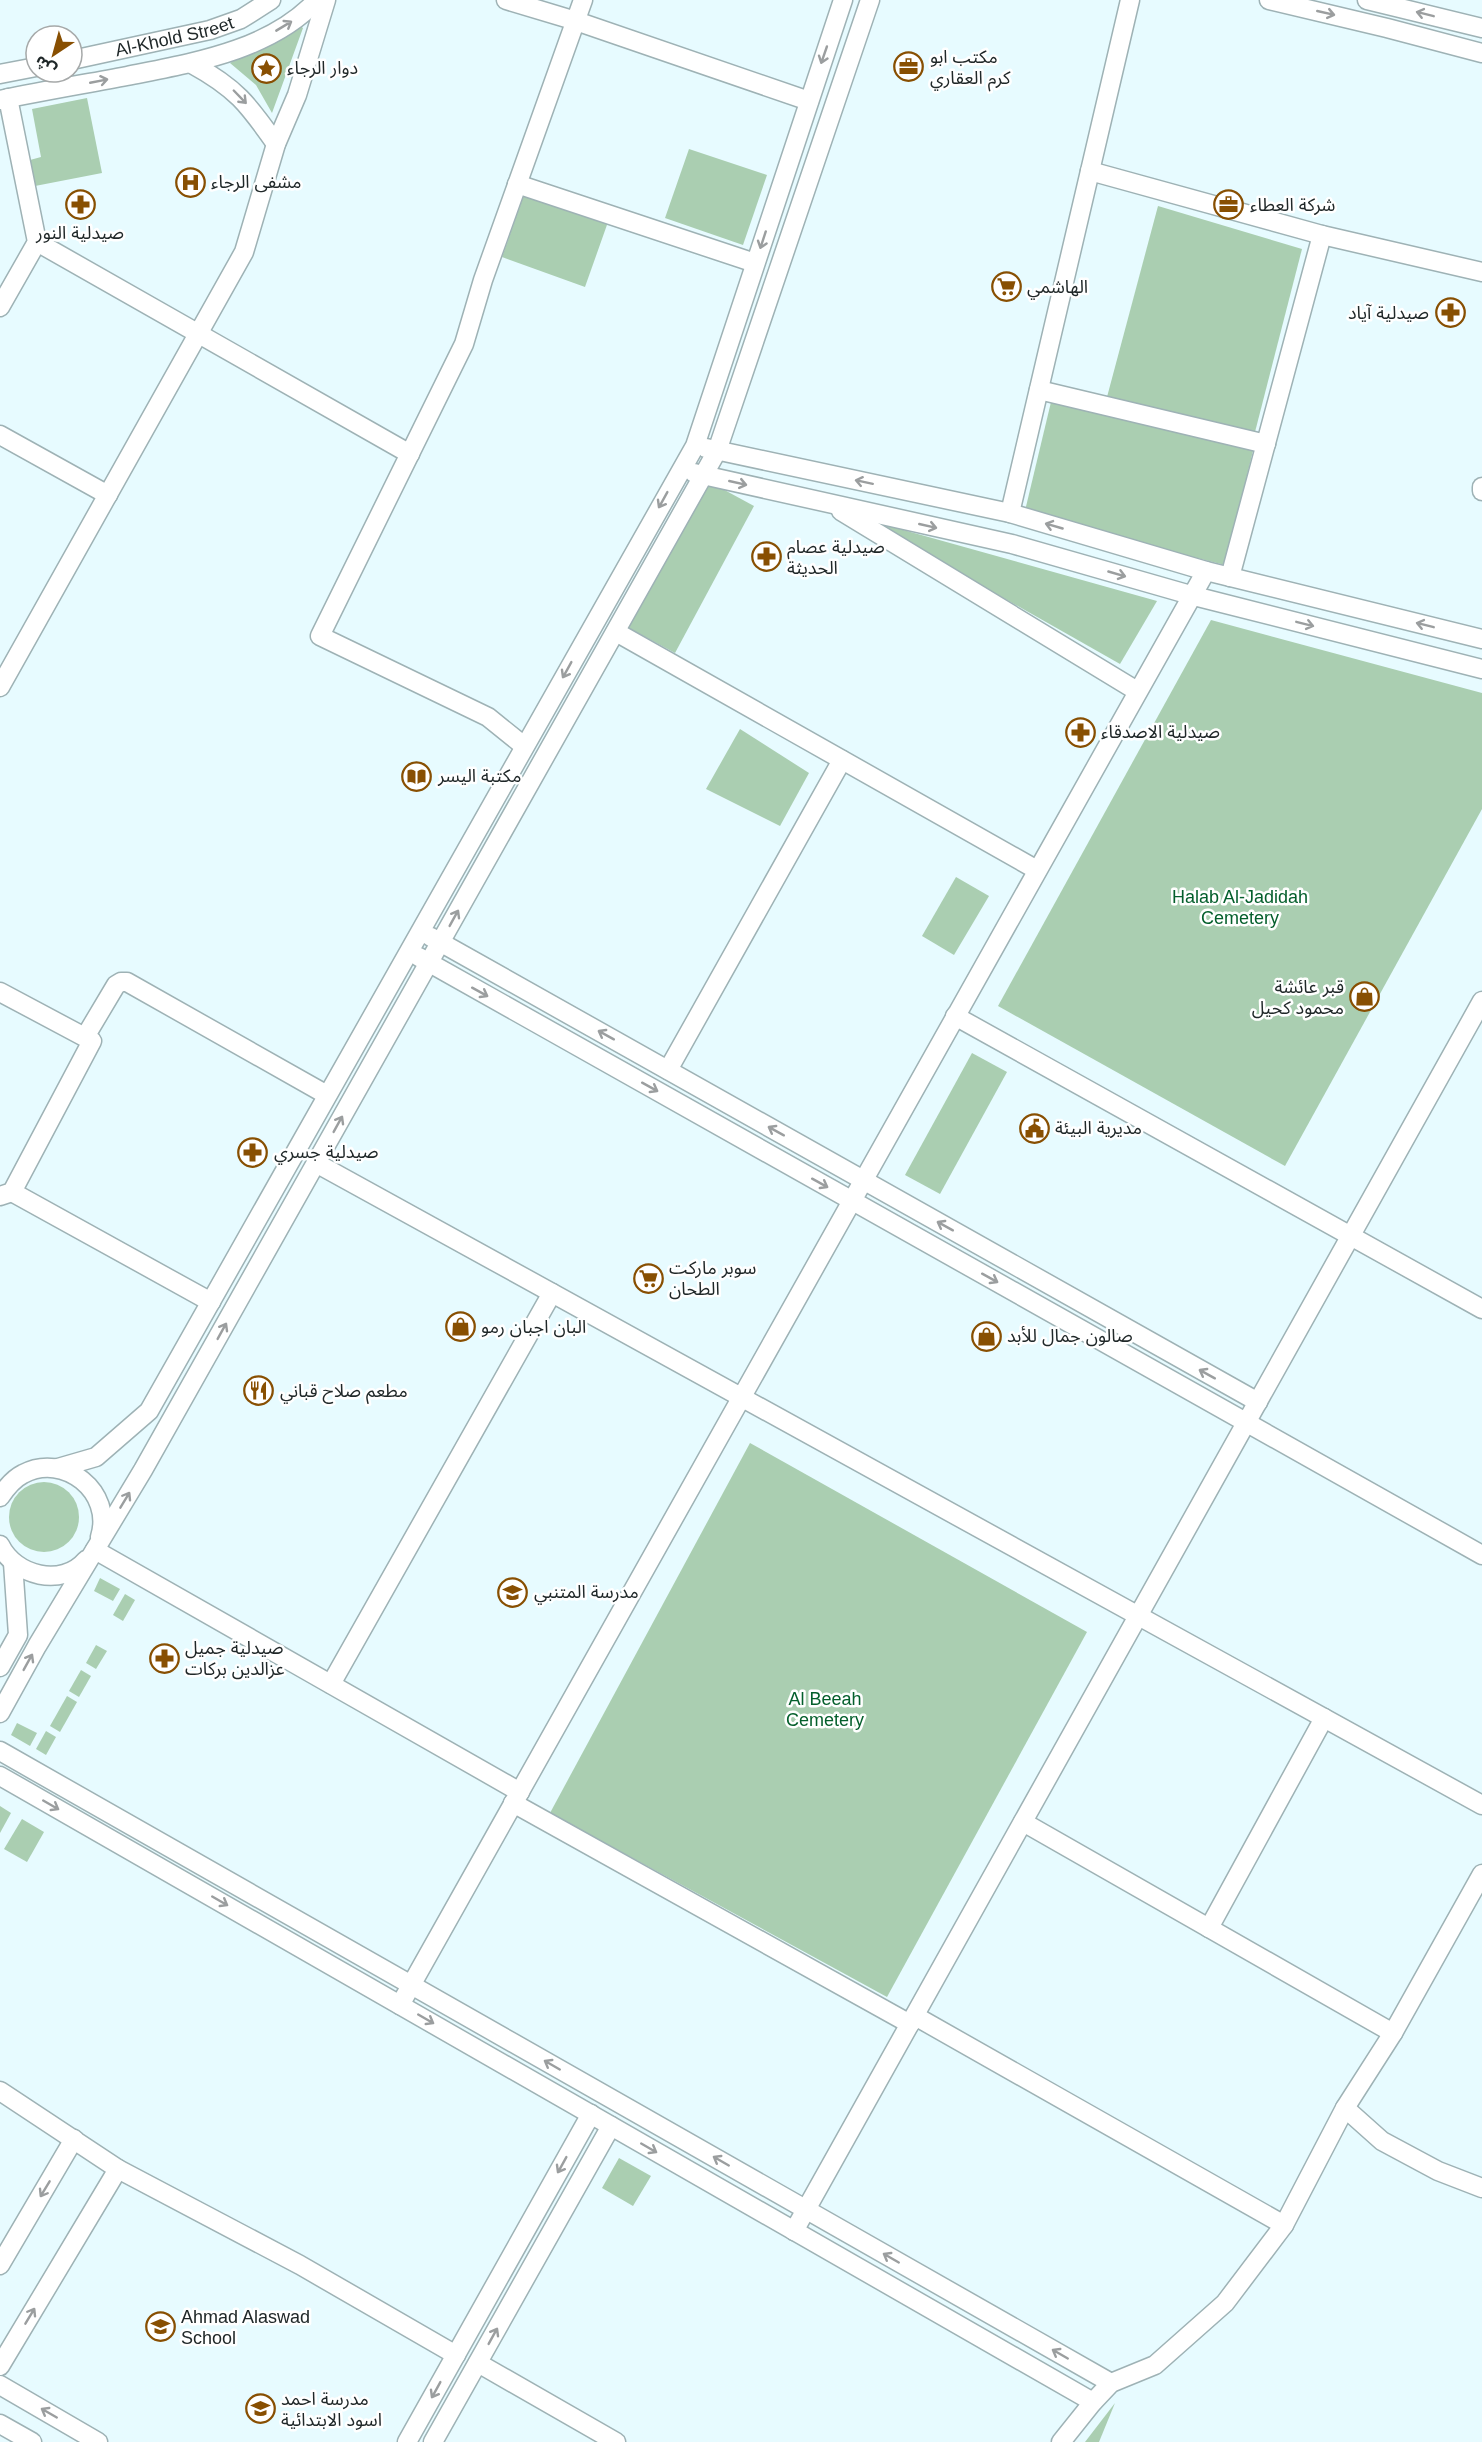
<svg xmlns="http://www.w3.org/2000/svg" width="1482" height="2442" viewBox="0 0 1482 2442" font-family="Helvetica,'Noto Sans Arabic',sans-serif">
<style>
.green{fill:#aaceb1}
.lines{fill:none;stroke-linecap:round;stroke-linejoin:round}
.minor-casing{stroke:#9eb2b5;stroke-width:21}
.minor{stroke:#fff;stroke-width:18}
.oneway{stroke:#9b9e9f}
.labels{text-anchor:middle;dominant-baseline:central;stroke-width:5;stroke-linejoin:round;paint-order:stroke}
.street-label{font-size:18px;fill:#202829;stroke:#fff}
.poi-label{font-size:18px;fill:#202829;stroke:#fff;text-anchor:start}
.park-label{font-size:18px;fill:#045f2c;stroke:#fff}
</style>
<rect width="100%" height="100%" fill="#e7fbff"/>
<!-- green -->
<g class="green">
<path d="M299,25l4,3 -31,85 -16,-28 -26,-22z"/>
<path d="M87,98l15,75 -67,13 -5,-26 11,-3 -9,-48z"/>
<path d="M689,149l78,26 -24,70 -78,-27z"/>
<path d="M525,192l83,30 -23,65 -83,-30z"/>
<path d="M1158,206l144,43 -47,183 -148,-35z"/>
<path d="M1051,402l202,49 -28,114 -201,-50z"/>
<path d="M706,480l48,26 -79,147 -48,-26z"/>
<path d="M864,519l293,82 -37,63z"/>
<path d="M1211,620l271,73v116l-197,357 -287,-160z"/>
<path d="M740,729l69,44 -29,53 -74,-37z"/>
<path d="M956,877l33,19 -35,59 -32,-19z"/>
<path d="M972,1053l35,19 -67,122 -35,-19z"/>
<path d="M750,1443l337,189 -200,365 -337,-184z"/>
<circle cx="44" cy="1517" r="35"/>
<path d="M100,1578l20,11 -7,12 -19,-10z"/>
<path d="M125,1594l10,6 -12,21 -10,-6z"/>
<path d="M96,1645l11,6 -11,18 -10,-6z"/>
<path d="M81,1670l10,6 -12,21 -10,-6z"/>
<path d="M67,1696l10,6 -17,30 -10,-6z"/>
<path d="M17,1723l20,10 -7,13 -19,-11z"/>
<path d="M46,1731l10,6 -10,18 -10,-6z"/>
<path d="M0,1806l11,7 -11,20z"/>
<path d="M22,1819l22,13 -17,30 -23,-13z"/>
<path d="M619,2158l32,18 -18,30 -31,-18z"/>
<path d="M1115,2403l-16,39h-14z"/>
</g>
<g class="lines">
<defs>
<g id="minor">
<path d="M506,0l70,21 233,80"/>
<path d="M1269,0l118,28 95,25"/>
<path d="M1367,0l115,28"/>
<path id="s1" d="M72,60l138,-30 31,-11 30,-19"/>
<path d="M192,64c44,24 56,40 84,80"/>
<path d="M0,74l36,-7"/>
<path d="M0,100c42,-9 85,-16 127,-24 64,-13 143,-25 190,-76"/>
<path d="M1090,171l232,64 -92,342"/>
<path d="M517,184l238,79"/>
<path d="M1322,235l160,37"/>
<path d="M37,242l373,212"/>
<path d="M0,307l37,-65 -29,-144"/>
<path d="M1039,390l227,54"/>
<path d="M0,435l108,60"/>
<path d="M706,448l304,65 196,58 276,68"/>
<path d="M694,473l318,71 182,52 288,73"/>
<path d="M1482,487v4"/>
<path d="M841,511l296,180"/>
<path d="M1010,513l120,-513"/>
<path d="M616,632l421,238"/>
<path d="M0,687l244,-435 32,-108 21,-49 29,-95"/>
<path d="M524,746l-36,-29 -168,-81 144,-292 19,-64 100,-280"/>
<path d="M431,937l827,465"/>
<path d="M419,957l1063,598"/>
<path d="M0,992l92,49 -80,151 -12,4"/>
<path d="M955,1016l527,293"/>
<path d="M85,1037l31,-52 5,-3h6l200,113"/>
<path d="M668,1070l174,-310"/>
<path d="M316,1163l1166,642"/>
<path d="M12,1192l199,110"/>
<path d="M58,1468l38,-11 53,-46 546,-965 148,-446"/>
<path d="M0,1497c6,-9 13,-18 23,-23 41,-22 91,18 77,63"/>
<path d="M0,1545c15,31 62,43 86,15"/>
<path d="M95,1550l425,242"/>
<path d="M0,1667l18,-32 -5,-72"/>
<path d="M331,1684l221,-391"/>
<path d="M0,1713l37,-67 106,-176 574,-1019 153,-451"/>
<path d="M0,1751l1111,632"/>
<path d="M0,1776l1093,626"/>
<path d="M513,1803l397,221"/>
<path d="M1023,1822l370,211"/>
<path d="M1209,1928l115,-210"/>
<path d="M400,2005l806,-1434"/>
<path d="M915,2016l369,209"/>
<path d="M0,2091l118,78 182,96 156,90"/>
<path d="M1345,2108l37,33 56,30 44,17"/>
<path d="M794,2231l688,-1230"/>
<path d="M0,2265l74,-126"/>
<path d="M478,2363l138,79"/>
<path d="M0,2366l118,-197"/>
<path d="M0,2385l98,57"/>
<path d="M0,2424l32,18"/>
<path d="M407,2442l184,-328"/>
<path d="M433,2442l178,-316"/>
<path d="M1061,2442l32,-40 18,-19 44,-18 70,-62 59,-78 61,-117 48,-75 89,-159"/>
</g>
</defs>
<!-- minor casing -->
<use href="#minor" class="minor-casing"/>
<!-- minor -->
<use href="#minor" class="minor"/>
</g>
<!-- one-way arrows -->
<defs><path id="oneway-shaft" d="M-6 0H5M1.5-3L5.5 0L1.5 3" fill="none" stroke-width="1.6" stroke-linecap="round" stroke-linejoin="round" transform="scale(1.5)"/></defs>
<g class="oneway">
<use href="#oneway-shaft" transform="translate(1326 13) rotate(13)"/>
<use href="#oneway-shaft" transform="translate(1425 14) rotate(-166)"/>
<use href="#oneway-shaft" transform="translate(284 26) rotate(-31)"/>
<use href="#oneway-shaft" transform="translate(824 55) rotate(109)"/>
<use href="#oneway-shaft" transform="translate(99 81) rotate(-11)"/>
<use href="#oneway-shaft" transform="translate(240 97) rotate(46)"/>
<use href="#oneway-shaft" transform="translate(763 240) rotate(108)"/>
<use href="#oneway-shaft" transform="translate(864 482) rotate(-168)"/>
<use href="#oneway-shaft" transform="translate(738 483) rotate(13)"/>
<use href="#oneway-shaft" transform="translate(663 500) rotate(119)"/>
<use href="#oneway-shaft" transform="translate(928 526) rotate(13)"/>
<use href="#oneway-shaft" transform="translate(1054 526) rotate(-164)"/>
<use href="#oneway-shaft" transform="translate(1117 574) rotate(16)"/>
<use href="#oneway-shaft" transform="translate(1305 624) rotate(14)"/>
<use href="#oneway-shaft" transform="translate(1425 625) rotate(-166)"/>
<use href="#oneway-shaft" transform="translate(567 670) rotate(119)"/>
<use href="#oneway-shaft" transform="translate(454 918) rotate(-61)"/>
<use href="#oneway-shaft" transform="translate(480 992) rotate(29)"/>
<use href="#oneway-shaft" transform="translate(606 1035) rotate(-151)"/>
<use href="#oneway-shaft" transform="translate(650 1087) rotate(29)"/>
<use href="#oneway-shaft" transform="translate(338 1124) rotate(-61)"/>
<use href="#oneway-shaft" transform="translate(776 1131) rotate(-151)"/>
<use href="#oneway-shaft" transform="translate(820 1183) rotate(29)"/>
<use href="#oneway-shaft" transform="translate(945 1226) rotate(-151)"/>
<use href="#oneway-shaft" transform="translate(990 1278) rotate(29)"/>
<use href="#oneway-shaft" transform="translate(222 1331) rotate(-61)"/>
<use href="#oneway-shaft" transform="translate(1207 1374) rotate(-151)"/>
<use href="#oneway-shaft" transform="translate(125 1500) rotate(-59)"/>
<use href="#oneway-shaft" transform="translate(28 1662) rotate(-61)"/>
<use href="#oneway-shaft" transform="translate(51 1805) rotate(30)"/>
<use href="#oneway-shaft" transform="translate(220 1901) rotate(30)"/>
<use href="#oneway-shaft" transform="translate(426 2019) rotate(30)"/>
<use href="#oneway-shaft" transform="translate(552 2065) rotate(-150)"/>
<use href="#oneway-shaft" transform="translate(649 2148) rotate(30)"/>
<use href="#oneway-shaft" transform="translate(721 2161) rotate(-150)"/>
<use href="#oneway-shaft" transform="translate(562 2165) rotate(119)"/>
<use href="#oneway-shaft" transform="translate(45 2189) rotate(121)"/>
<use href="#oneway-shaft" transform="translate(891 2258) rotate(-150)"/>
<use href="#oneway-shaft" transform="translate(30 2316) rotate(-59)"/>
<use href="#oneway-shaft" transform="translate(493 2336) rotate(-61)"/>
<use href="#oneway-shaft" transform="translate(1060 2354) rotate(-150)"/>
<use href="#oneway-shaft" transform="translate(436 2390) rotate(119)"/>
<use href="#oneway-shaft" transform="translate(49 2413) rotate(-150)"/>
</g>
<!-- icons -->
<defs>
<symbol id="office-ring" viewBox="-11 -11 22 22"><circle r="9.5" fill="#fff" stroke="#884f02" stroke-width="1.5"/><path d="M-6-3h4V-5.5h4V-3h4V5H-6ZM-1-4.5V-3h2v-1.5ZM-6 0V1H6V0Z" fill="#884f02"/></symbol>
<symbol id="sight-ring" viewBox="-11 -11 22 22"><circle r="9.5" fill="#fff" stroke="#884f02" stroke-width="1.5"/><path d="M0-6L1.8-2.2L6-1.7L2.9 1.2L3.7 5.4L0 3.3L-3.7 5.4L-2.9 1.2L-6-1.7L-1.8-2.2Z" fill="#884f02"/></symbol>
<symbol id="hospital-ring" viewBox="-11 -11 22 22"><circle r="9.5" fill="#fff" stroke="#884f02" stroke-width="1.5"/><path d="M-5-5h3v3.5h4V-5h3V5h-3V1.5h-4V5h-3Z" fill="#884f02"/></symbol>
<symbol id="pharmacy-ring" viewBox="-11 -11 22 22"><circle r="9.5" fill="#fff" stroke="#884f02" stroke-width="1.5"/><path d="M-2-6h4v4h4v4h-4v4h-4v-4h-4v-4h4Z" fill="#884f02"/></symbol>
<symbol id="supermarket-ring" viewBox="-11 -11 22 22"><circle r="9.5" fill="#fff" stroke="#884f02" stroke-width="1.5"/><path d="M-6-5.5h2.5l.6 2H6L4.5 2H-2.5L-4.4-4H-6ZM-1.5 3.2a1.3 1.3 0 1 0 .1 0ZM3 3.2a1.3 1.3 0 1 0 .1 0Z" fill="#884f02"/></symbol>
<symbol id="library-ring" viewBox="-11 -11 22 22"><circle r="9.5" fill="#fff" stroke="#884f02" stroke-width="1.5"/><path d="M-6-4Q-3-5.5-.7-3.5V5Q-3 3-6 4ZM6-4Q3-5.5 .7-3.5V5Q3 3 6 4Z" fill="#884f02"/></symbol>
<symbol id="shop-ring" viewBox="-11 -11 22 22"><circle r="9.5" fill="#fff" stroke="#884f02" stroke-width="1.5"/><path d="M-5-2.5h2.3a2.7 3.5 0 0 1 5.4 0H5L5.5 6h-11ZM-1.5-2.5h3a1.5 2.3 0 0 0-3 0Z" fill="#884f02"/></symbol>
<symbol id="civic-ring" viewBox="-11 -11 22 22"><circle r="9.5" fill="#fff" stroke="#884f02" stroke-width="1.5"/><path d="M-.6-6.5H3V-4.5H.6V-3L4-1V1h2V6H-6V1h2V-1L-.6-3ZM-1.2 2.5V6h2.4V2.5Z" fill="#884f02"/></symbol>
<symbol id="restaurant-ring" viewBox="-11 -11 22 22"><circle r="9.5" fill="#fff" stroke="#884f02" stroke-width="1.5"/><path d="M-5-6h1v4h1v-4h1v4h1v-4h1v5L-1.5 .5V6h-2V.5L-5-1ZM5-6V6H3V1.5H1.5Q1.5-4 5-6Z" fill="#884f02"/></symbol>
<symbol id="school-ring" viewBox="-11 -11 22 22"><circle r="9.5" fill="#fff" stroke="#884f02" stroke-width="1.5"/><path d="M0-5L7-2L0 1L-7-2ZM-4 1L0 2.5L4 1V4Q0 6-4 4Z" fill="#884f02"/></symbol>
</defs>
<g fill-rule="evenodd">
<use href="#office-ring" x="892" y="50" width="33" height="33"/>
<use href="#sight-ring" x="250" y="52" width="33" height="33"/>
<use href="#hospital-ring" x="174" y="166" width="33" height="33"/>
<use href="#pharmacy-ring" x="64" y="188" width="33" height="33"/>
<use href="#office-ring" x="1212" y="188" width="33" height="33"/>
<use href="#supermarket-ring" x="990" y="270" width="33" height="33"/>
<use href="#pharmacy-ring" x="1434" y="296" width="33" height="33"/>
<use href="#pharmacy-ring" x="750" y="540" width="33" height="33"/>
<use href="#pharmacy-ring" x="1064" y="716" width="33" height="33"/>
<use href="#library-ring" x="400" y="760" width="33" height="33"/>
<use href="#shop-ring" x="1348" y="980" width="33" height="33"/>
<use href="#civic-ring" x="1018" y="1112" width="33" height="33"/>
<use href="#pharmacy-ring" x="236" y="1136" width="33" height="33"/>
<use href="#supermarket-ring" x="632" y="1262" width="33" height="33"/>
<use href="#shop-ring" x="444" y="1310" width="33" height="33"/>
<use href="#shop-ring" x="970" y="1320" width="33" height="33"/>
<use href="#restaurant-ring" x="242" y="1374" width="33" height="33"/>
<use href="#school-ring" x="496" y="1576" width="33" height="33"/>
<use href="#pharmacy-ring" x="148" y="1642" width="33" height="33"/>
<use href="#school-ring" x="144" y="2310" width="33" height="33"/>
<use href="#school-ring" x="244" y="2392" width="33" height="33"/>
</g>
<g class="labels">
<!-- street labels -->
<g class="street-label">
<text stroke="none"><textPath href="#s1" startOffset="105">Al-Khold Street</textPath></text>
</g>
<!-- poi labels -->
<g class="poi-label">
<text x="930" y="57">مكتب ابو<tspan x="930" dy="21">كرم العقاري</tspan></text>
<text x="287" y="68">دوار الرجاء</text>
<text x="211" y="182">مشفى الرجاء</text>
<text x="1250" y="205">شركة العطاء</text>
<text x="80" y="233" text-anchor="middle">صيدلية النور</text>
<text x="1027" y="287">الهاشمي</text>
<text x="1429" y="313" text-anchor="end">صيدلية آياد</text>
<text x="787" y="547">صيدلية عصام<tspan x="787" dy="21">الحديثة</tspan></text>
<text x="1101" y="732">صيدلية الاصدقاء</text>
<text x="438" y="776">مكتبة اليسر</text>
<text x="1344" y="987" text-anchor="end">قبر عائشة<tspan x="1344" dy="21">محمود كحيل</tspan></text>
<text x="1055" y="1128">مديرية البيئة</text>
<text x="274" y="1152">صيدلية جسري</text>
<text x="669" y="1268">سوبر ماركت<tspan x="669" dy="21">الطحان</tspan></text>
<text x="481" y="1327">البان اجبان رمو</text>
<text x="1007" y="1336">صالون جمال للأبد</text>
<text x="280" y="1391">مطعم صلاح قباني</text>
<text x="534" y="1592">مدرسة المتنبي</text>
<text x="185" y="1648">صيدلية جميل<tspan x="185" dy="21">عزالدين بركات</tspan></text>
<text x="181" y="2317">Ahmad Alaswad<tspan x="181" dy="21">School</tspan></text>
<text x="281" y="2399">مدرسة احمد<tspan x="281" dy="21">اسود الابتدائية</tspan></text>
</g>
<!-- park labels -->
<g class="park-label">
<text x="1240" y="897">Halab Al-Jadidah<tspan x="1240" dy="21">Cemetery</tspan></text>
<text x="825" y="1699">Al Beeah<tspan x="825" dy="21">Cemetery</tspan></text>
</g>
</g>
<!-- north arrow -->
<g transform="translate(54 54) rotate(216)"><circle r="28" fill="#ffffff" stroke="#a6a9a9" stroke-width="1.5"/>
<path d="M0-4.5L10 22L0 15L-10 22Z" fill="#884f02"/>
<text y="-9" font-size="16" font-weight="bold" text-anchor="middle" fill="#202829">ش</text>
</g>
</svg>
